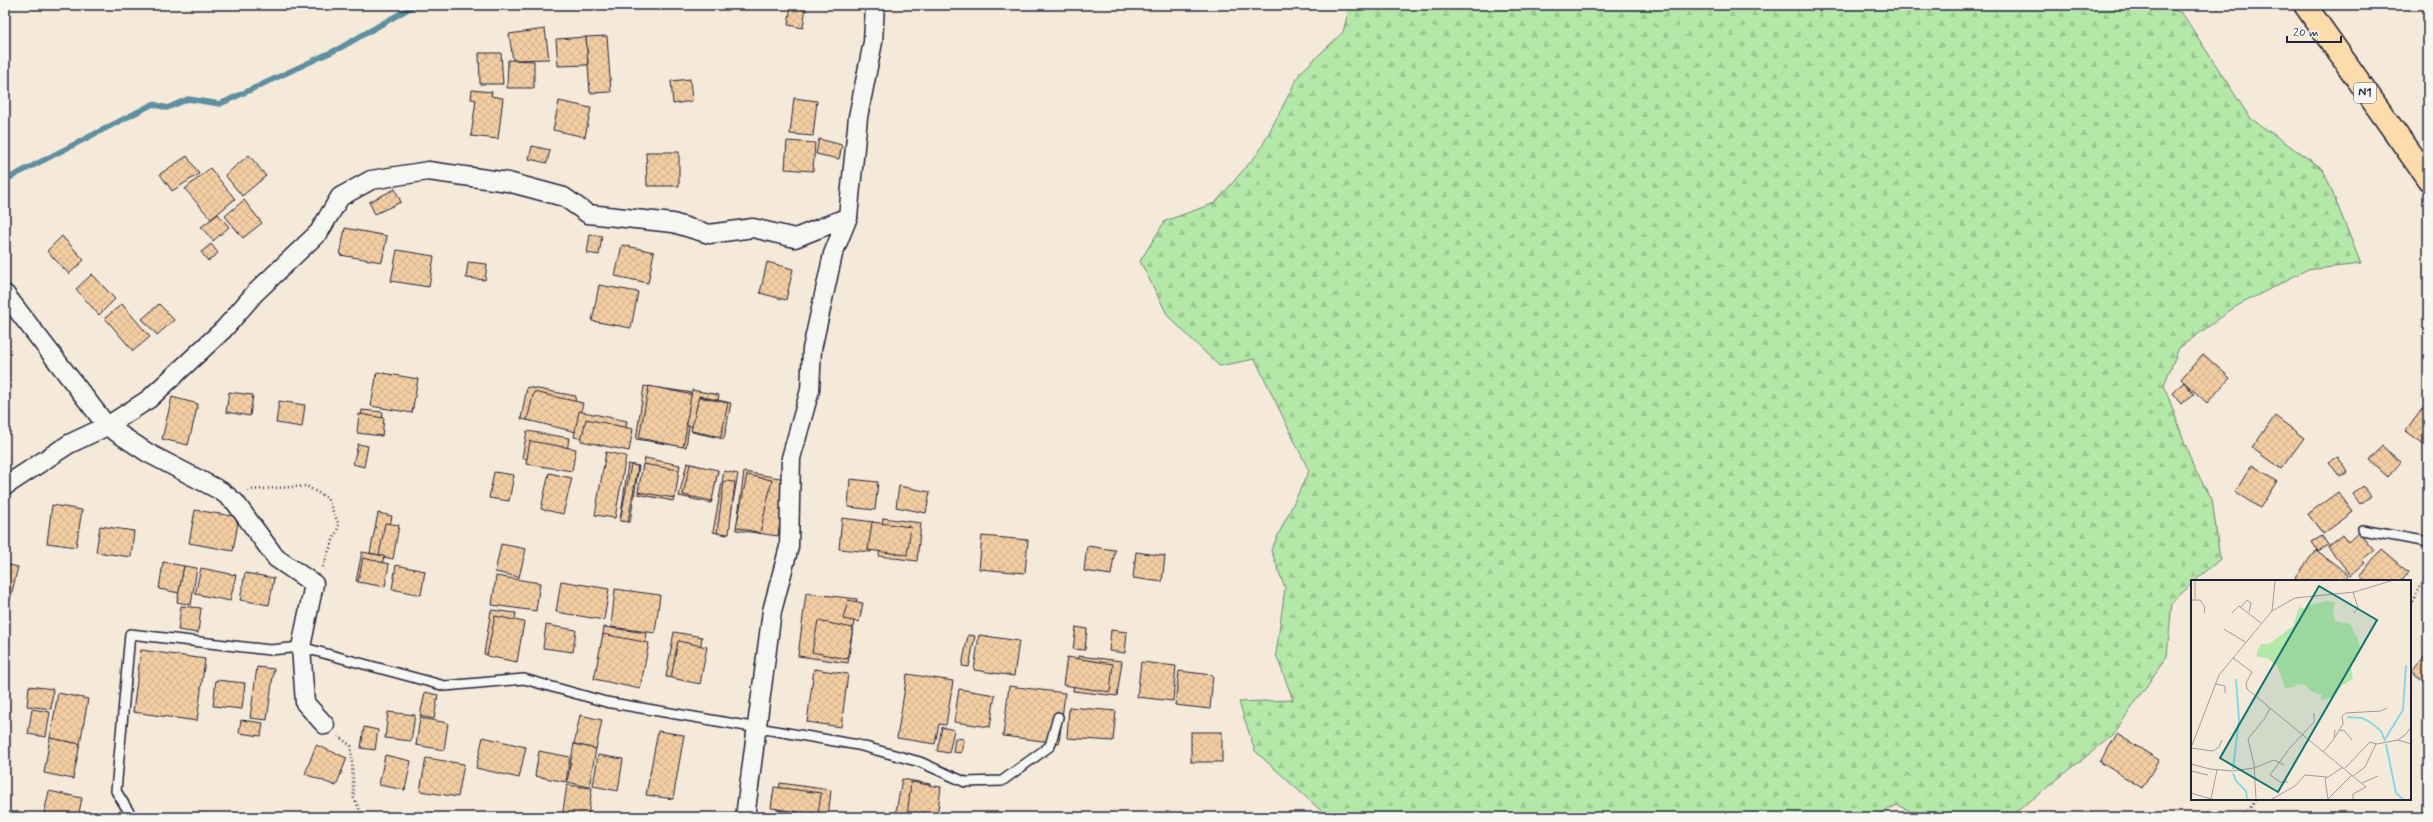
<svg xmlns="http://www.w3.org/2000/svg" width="2433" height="822" viewBox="0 0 2433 822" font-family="Mynerve,sans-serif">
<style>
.forest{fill:url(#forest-firs);stroke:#6b8572}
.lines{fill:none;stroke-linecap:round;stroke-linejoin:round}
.stream{stroke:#5f8fa1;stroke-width:5.5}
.building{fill:url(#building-cross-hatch);stroke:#22223b}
.service-casing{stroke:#22223b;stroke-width:12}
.minor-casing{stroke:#22223b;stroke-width:21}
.trunk-casing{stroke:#22223b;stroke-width:25}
.path{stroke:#22223b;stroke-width:2.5;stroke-dasharray:1 3;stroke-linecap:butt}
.service{stroke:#f6f6f2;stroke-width:9}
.minor{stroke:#f6f6f2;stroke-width:18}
.trunk{stroke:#fddcac;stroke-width:22}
.labels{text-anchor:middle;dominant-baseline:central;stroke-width:4;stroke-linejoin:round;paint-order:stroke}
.shield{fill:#f6f6f2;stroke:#626272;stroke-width:1}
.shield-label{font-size:12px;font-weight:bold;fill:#22223b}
.inset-river{fill:none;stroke:#88d7e5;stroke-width:2}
.inset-road{fill:none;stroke:#a19a9a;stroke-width:1}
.view{fill:#0f766e;fill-opacity:0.15;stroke:#0f766e;stroke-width:2}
.inset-edge{fill:none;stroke:#22223b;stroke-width:2}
</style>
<defs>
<pattern id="forest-firs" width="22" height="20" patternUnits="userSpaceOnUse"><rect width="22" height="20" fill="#b4e8a9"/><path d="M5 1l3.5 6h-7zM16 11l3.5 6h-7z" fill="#9ac792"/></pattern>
<pattern id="building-cross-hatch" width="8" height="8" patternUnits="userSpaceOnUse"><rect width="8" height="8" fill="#f3cea3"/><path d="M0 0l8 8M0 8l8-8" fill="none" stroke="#d0b18d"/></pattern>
</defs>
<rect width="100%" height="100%" fill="#f5eada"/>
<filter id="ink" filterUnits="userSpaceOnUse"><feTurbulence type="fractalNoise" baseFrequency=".025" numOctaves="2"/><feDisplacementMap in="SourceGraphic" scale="8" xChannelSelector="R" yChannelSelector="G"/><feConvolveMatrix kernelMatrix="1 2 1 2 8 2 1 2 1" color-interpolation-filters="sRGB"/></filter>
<g filter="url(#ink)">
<!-- forest -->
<path class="forest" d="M1350,5h808l24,8 68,105 73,51 38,95 -55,6 -71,37 -56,41 -15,37 29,81 19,33 8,60 -25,22h-3v3l-20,18 -5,54 -54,79 -103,82h-88l-25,-12 -23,12h-546l-73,-66 -16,-49 54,-2 -17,-46 9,-66 -14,-38 38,-79 -54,-112 -36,7 -51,-50 -28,-55 25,-40 50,-18 44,-51 41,-79 43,-41z"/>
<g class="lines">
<!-- stream -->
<path class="stream" d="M5,180l148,-76 14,4 21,-9 32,5 120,-56 75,-43"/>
</g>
<!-- building -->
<g class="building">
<path d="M784,5h22l-3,23 -15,-3 3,-19z"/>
<path d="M545,29l4,30 -36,1 -4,-26z"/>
<path d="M607,36l4,56 -21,1 -4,-56z"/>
<path d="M586,37l2,28 -30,1 -2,-27z"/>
<path d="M479,53h22l2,31h-23z"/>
<path d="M508,60l26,1v27h-27z"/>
<path d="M690,79l2,22 -19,3 -2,-23z"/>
<path d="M472,90l20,2 -1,4 12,2 -5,41 -27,-3 5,-36 -5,-1z"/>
<path d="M794,98l23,3 -4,35 -23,-2z"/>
<path d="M559,101l32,7 -6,29 -32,-7z"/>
<path d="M819,139l23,6 -3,14 -23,-5z"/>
<path d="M787,141l28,2 -2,28 -28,-2z"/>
<path d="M532,146l18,4 -3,13 -18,-4z"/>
<path d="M646,152h33v34h-32z"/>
<path d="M249,155l17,21 -24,20 -17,-21z"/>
<path d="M187,156l12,18 -27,17 -12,-17z"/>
<path d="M210,168l25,31 -24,20 -26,-30z"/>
<path d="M395,189l6,13 -26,12 -6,-12z"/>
<path d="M244,200l18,23 -19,15 -18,-22z"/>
<path d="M218,214l11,13 -16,14 -12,-14z"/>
<path d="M345,228l42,8 -5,26 -42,-7z"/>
<path d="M590,234l12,2 -3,19 -12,-2z"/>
<path d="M62,236l22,24 -15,14 -22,-23z"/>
<path d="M211,244l7,9 -10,8 -7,-9z"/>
<path d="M622,245l32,7 -6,31 -33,-7z"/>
<path d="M397,250l37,6 -5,31 -38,-6z"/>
<path d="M468,262l19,2 -2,16 -19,-2z"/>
<path d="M767,262l26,7 -7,31 -26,-7z"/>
<path d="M92,274l23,25 -16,16 -23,-26z"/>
<path d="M599,285l39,7 -7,36 -39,-7z"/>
<path d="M122,304l28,33 -17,14 -28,-33z"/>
<path d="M159,304l15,16 -17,15 -15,-16z"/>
<path d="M2203,354l27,24 -23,25 -26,-24z"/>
<path d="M377,372l41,7 -6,34 -41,-7z"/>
<path d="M2184,382l10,12 -13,10 -9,-11z"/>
<path d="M644,386l50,7 -8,54 -50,-8z"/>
<path d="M649,386l44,9 -10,52 -44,-9z"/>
<path d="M527,387l49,9 -6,32 -49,-9z"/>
<path d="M692,390l27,5 -7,36 -26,-6z"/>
<path d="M229,392l24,3 -3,21 -24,-4z"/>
<path d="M534,392l49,11 -7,29 -49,-12z"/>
<path d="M699,396l32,7 -7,36 -32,-7z"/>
<path d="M172,397l26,7 -10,41 -26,-6z"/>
<path d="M699,397l29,6 -7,34 -30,-6z"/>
<path d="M279,401l26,4 -3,22 -26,-4z"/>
<path d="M2428,401v46l-22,-16z"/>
<path d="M362,410l21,2 -3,23 -21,-3z"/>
<path d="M579,411l48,10 -4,25 -49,-9z"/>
<path d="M359,414l25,4 -2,18 -25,-3z"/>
<path d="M2275,416l29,22 -23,31 -29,-21z"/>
<path d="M586,419l47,10 -4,22 -48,-10z"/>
<path d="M527,431l42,7 -4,27 -43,-7z"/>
<path d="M530,441l46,8 -4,22 -46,-7z"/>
<path d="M358,444l10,2 -4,21 -11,-3z"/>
<path d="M2382,446l19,16 -13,15 -18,-16z"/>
<path d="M606,452l20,4 -11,62 -20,-3z"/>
<path d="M2338,457l10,15 -8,5 -11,-15z"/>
<path d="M645,458l35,7 -7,36 -35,-7z"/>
<path d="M687,463l31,8 -7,32 -32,-7z"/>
<path d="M628,464l11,2 -9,56 -10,-1z"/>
<path d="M643,464l36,6 -4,28 -37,-6z"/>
<path d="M690,464l28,6 -6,31 -29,-6z"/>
<path d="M631,465l7,1 -10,56 -8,-1z"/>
<path d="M2252,465l25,16 -17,27 -25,-16z"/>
<path d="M724,471l14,3 -11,61 -14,-3z"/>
<path d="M494,472l20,3 -5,26 -20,-3z"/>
<path d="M744,472l42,7 -8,57 -42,-6z"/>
<path d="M549,473l23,5 -9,36 -22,-5z"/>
<path d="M747,475l25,5 -12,53 -24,-6z"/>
<path d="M850,479l28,3 -3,28 -27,-3z"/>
<path d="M724,481l11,1 -6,52 -12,-1z"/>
<path d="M899,486l31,6 -4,21 -30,-6z"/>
<path d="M2363,486l8,10 -11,8 -7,-10z"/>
<path d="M2338,492l15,20 -30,22 -15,-20z"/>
<path d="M52,505l30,5 -6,37 -29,-4z"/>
<path d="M195,510l44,7 -6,34 -44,-8z"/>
<path d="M378,513l14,3 -8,40 -14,-3z"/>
<path d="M842,518l32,4 -3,30 -32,-3z"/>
<path d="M883,518l38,5 -4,38 -38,-5z"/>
<path d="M872,522l39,5 -4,28 -39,-5z"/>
<path d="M385,523l14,2 -6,34 -14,-3z"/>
<path d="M100,526l34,5 -3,26 -35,-5z"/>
<path d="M2359,532l15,18 -12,10 3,3 -14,12 -23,-28 15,-12 5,7z"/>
<path d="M982,536l46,4 -3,33 -46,-4z"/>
<path d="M2322,536l6,9 -10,6 -6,-9z"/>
<path d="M501,544l25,5 -7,28 -24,-5z"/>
<path d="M1087,546l28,4 -4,25 -27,-4z"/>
<path d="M2381,549l27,23 -7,9h-35l-6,-5z"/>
<path d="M2316,550l33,25 -4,6h-47l-3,-3z"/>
<path d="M362,552l22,4 -6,29 -22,-4z"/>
<path d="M1136,552l29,4 -3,26 -29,-4z"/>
<path d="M363,558l26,6 -4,23 -27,-5z"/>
<path d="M163,562l21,4 -5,27 -20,-4z"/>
<path d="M5,564l13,3 -8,33 -5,-2z"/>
<path d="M396,565l29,6 -4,24 -29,-6z"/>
<path d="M184,566l13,2 -6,37 -14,-3z"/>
<path d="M201,568l35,7 -6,26 -35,-7z"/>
<path d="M245,573l29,5 -5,27 -29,-5z"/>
<path d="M496,576l44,7 -4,28 -44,-6z"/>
<path d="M561,581l48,8 -5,31 -48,-8z"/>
<path d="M615,589l45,6 -5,38 -44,-6z"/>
<path d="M806,593l51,6 -9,64 -50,-7z"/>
<path d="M848,600l15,3 -4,19 -16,-3z"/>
<path d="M181,606l20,2 -3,25 -20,-3z"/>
<path d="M491,610l25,3 -7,45 -25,-4z"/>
<path d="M495,616l29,6 -7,40 -30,-6z"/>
<path d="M818,621l35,7 -6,31 -35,-7z"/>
<path d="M546,625l30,5 -3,22 -30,-4z"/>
<path d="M604,627l43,6 -6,40 -43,-7z"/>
<path d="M1076,627l11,2 -2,21 -12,-1z"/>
<path d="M1111,630l16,2 -2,21 -16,-2z"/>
<path d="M674,632l28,5 -7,44 -29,-4z"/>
<path d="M603,634l46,9 -9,46 -46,-10z"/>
<path d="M968,635l7,1 -6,31 -7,-1z"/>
<path d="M979,635l40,6 -5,35 -40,-6z"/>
<path d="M678,641l29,6 -7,37 -29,-6z"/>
<path d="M141,650l64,9 -8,62 -64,-9z"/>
<path d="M2428,652v32l-16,-12z"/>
<path d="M1078,656l44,5 -5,35 -44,-5z"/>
<path d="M1067,657l46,7 -3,28 -47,-7z"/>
<path d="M1141,662l35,4 -3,35 -36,-4z"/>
<path d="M257,667l17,2 -7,51 -17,-2z"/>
<path d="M814,669l34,5 -7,53 -34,-5z"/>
<path d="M1179,671l34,4 -3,34 -35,-4z"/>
<path d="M907,674l46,7 -7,44 -7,-1 -4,20 -38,-6z"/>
<path d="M216,680l29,3 -3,26 -29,-3z"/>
<path d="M29,686l24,3 -2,20 -24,-3z"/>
<path d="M1009,686l56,7 -6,50 -56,-7z"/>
<path d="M959,689l36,6 -5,32 -36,-5z"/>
<path d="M425,692l13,3 -4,24 -14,-3z"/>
<path d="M58,693l30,6 -8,45 -30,-6z"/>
<path d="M1069,707l47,4 -3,30 -46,-3z"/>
<path d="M32,709l18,3 -4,25 -18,-3z"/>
<path d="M388,712l27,3 -4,26 -26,-3z"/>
<path d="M580,715l22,5 -6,29 -22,-5z"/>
<path d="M420,718l28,5 -4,27 -28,-5z"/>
<path d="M241,720l22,3 -2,13 -22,-3z"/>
<path d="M364,727l14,3 -3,20 -14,-2z"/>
<path d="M942,727l12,3 -5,23 -12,-2z"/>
<path d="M658,731l26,4 -11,64 -27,-4z"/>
<rect x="1191" y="732" width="31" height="30"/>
<path d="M2117,734l42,26 -17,28 -42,-26z"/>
<path d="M483,737l43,10 -7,31 -43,-10z"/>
<path d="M50,738l30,6 -7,35 -29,-6z"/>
<path d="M955,738l9,1 -3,14 -8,-1z"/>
<path d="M574,744l22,5 -7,38 -22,-5z"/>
<path d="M316,745l31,13 -11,28 -31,-12z"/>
<path d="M539,751l31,6 -4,25 -31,-6z"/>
<path d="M385,755l26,6 -6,29 -26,-5z"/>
<path d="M598,755l25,4 -5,32 -25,-5z"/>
<path d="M426,758l38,6 -6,33 -38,-6z"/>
<path d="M902,779l28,5 -7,33h-28z"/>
<path d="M911,782l30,5 -4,30h-30z"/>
<path d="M780,783l51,7 -3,27 -51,-7z"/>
<path d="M567,785l25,3 -4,29h-26z"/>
<path d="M774,787l47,6 -3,22 -47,-7z"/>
<path d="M49,791l33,7 -4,19h-22l-12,-3z"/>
<path d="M164,813l19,3v1h-20z"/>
</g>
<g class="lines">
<defs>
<g id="service">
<path d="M2362,530l66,12"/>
<path d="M132,817l-16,-26 14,-157 140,16 31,-3 144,39 79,-7 82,23 252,43 62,17 45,20 37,-1 48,-35 8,-29"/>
</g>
<g id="minor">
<path d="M5,294l102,132 41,27 73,38 14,11 41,56 38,26 -13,63 4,56 20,22"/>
<path d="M5,486l64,-42 38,-18 42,-27 75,-70 31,-36 64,-61 21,-35 31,-17 57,-9 80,11 56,15 24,17 85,9 36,11 44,-6 42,10 53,-21"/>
<path d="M745,817l27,-206 17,-64 2,-89 19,-68 2,-41 21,-95 15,-37 10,-100 15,-75 2,-37"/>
</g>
<path id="trunk" d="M2305,5l123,174"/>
</defs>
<!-- service casing -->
<use href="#service" class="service-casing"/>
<!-- minor casing -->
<use href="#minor" class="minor-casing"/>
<!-- trunk casing -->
<use href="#trunk" class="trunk-casing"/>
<!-- path -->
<g class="path">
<path d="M248,490l58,-4 21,12 12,27 -17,44"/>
<path d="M2410,605l18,-31"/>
<path d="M338,736l13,10 3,52 9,19"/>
<path d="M2243,817l14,-18"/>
</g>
<!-- service -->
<use href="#service" class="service"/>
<!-- minor -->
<use href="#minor" class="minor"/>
<!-- trunk -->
<use href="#trunk" class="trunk"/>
</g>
</g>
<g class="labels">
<!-- shield labels -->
<rect class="shield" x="2354" y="83" width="22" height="20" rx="3"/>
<g class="shield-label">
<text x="2365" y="93">N1</text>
</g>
</g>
<!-- overview -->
<g transform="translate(2191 580)">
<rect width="220" height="220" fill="#f5eada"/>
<path d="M135,21l9,1 -2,11 2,8 15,3 8,15 2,11 -6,7 -3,10 2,12 -12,7 -8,11 -9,3 -4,-1 2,-4 -12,-4 -4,-6 -10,-1 -1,3 -10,1 -8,-23 -10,-7 -10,-1v-6l4,-7h8l24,-18 6,-19 6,2 5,-4z" fill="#b4e8a9"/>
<path class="inset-river" d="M156,137l15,1 8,4 11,9 4,10M194,159l18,-29 3,-45M195,164l10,49 7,6M42,189l6,-49 -3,-41M42,193l3,8 10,10 1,8"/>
<path class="inset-road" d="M162,12l5,16 -4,5M4,19v-18M0,20h9l5,7 -1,6M50,27l6,-7 4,3 -2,9M81,31l3,-30M41,33l7,-7 22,17M33,49l21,13M42,78l19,14 -6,11 1,6 119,98 -13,7v5M25,104l9,2v7M149,151l4,-1 8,10M144,157l8,-13 -1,-8 4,-3 35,-2 6,-3M207,160l8,-6 5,-7M0,168l22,3 6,-4 3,-7M0,168l28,-73 53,-64 23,-13 59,-6 37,-11M132,172l11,-13 1,-9M0,184l19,5 22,2 22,-3 20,-8 10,5M154,188l25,-26 7,2 21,-4 13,4M0,191l17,4M162,196l12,-9 11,-23M97,202h-8l-10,-7 19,-26 25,-27v-9M171,203l16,-7M0,213l20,6M20,219l6,-29M65,219l-2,-35 -6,-25 17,-21 5,-10M81,219l23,-13 10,-11 22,2M137,219l-3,-20 18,-12M137,219l24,-24"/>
<path class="view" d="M128,6l58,34 -99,172 -58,-34z"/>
<rect width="220" height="220" class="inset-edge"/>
</g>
<!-- margin -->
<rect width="2433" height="822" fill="none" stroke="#f6f6f2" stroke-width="20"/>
<rect x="10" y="10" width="2413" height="802" fill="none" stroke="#22223b" stroke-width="1.5" filter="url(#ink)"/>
<!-- scale -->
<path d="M2287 36v6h54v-6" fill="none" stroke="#22223b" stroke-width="2"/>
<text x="2293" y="36" font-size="12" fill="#22223b" stroke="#f6f6f2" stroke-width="3" paint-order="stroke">20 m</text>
</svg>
